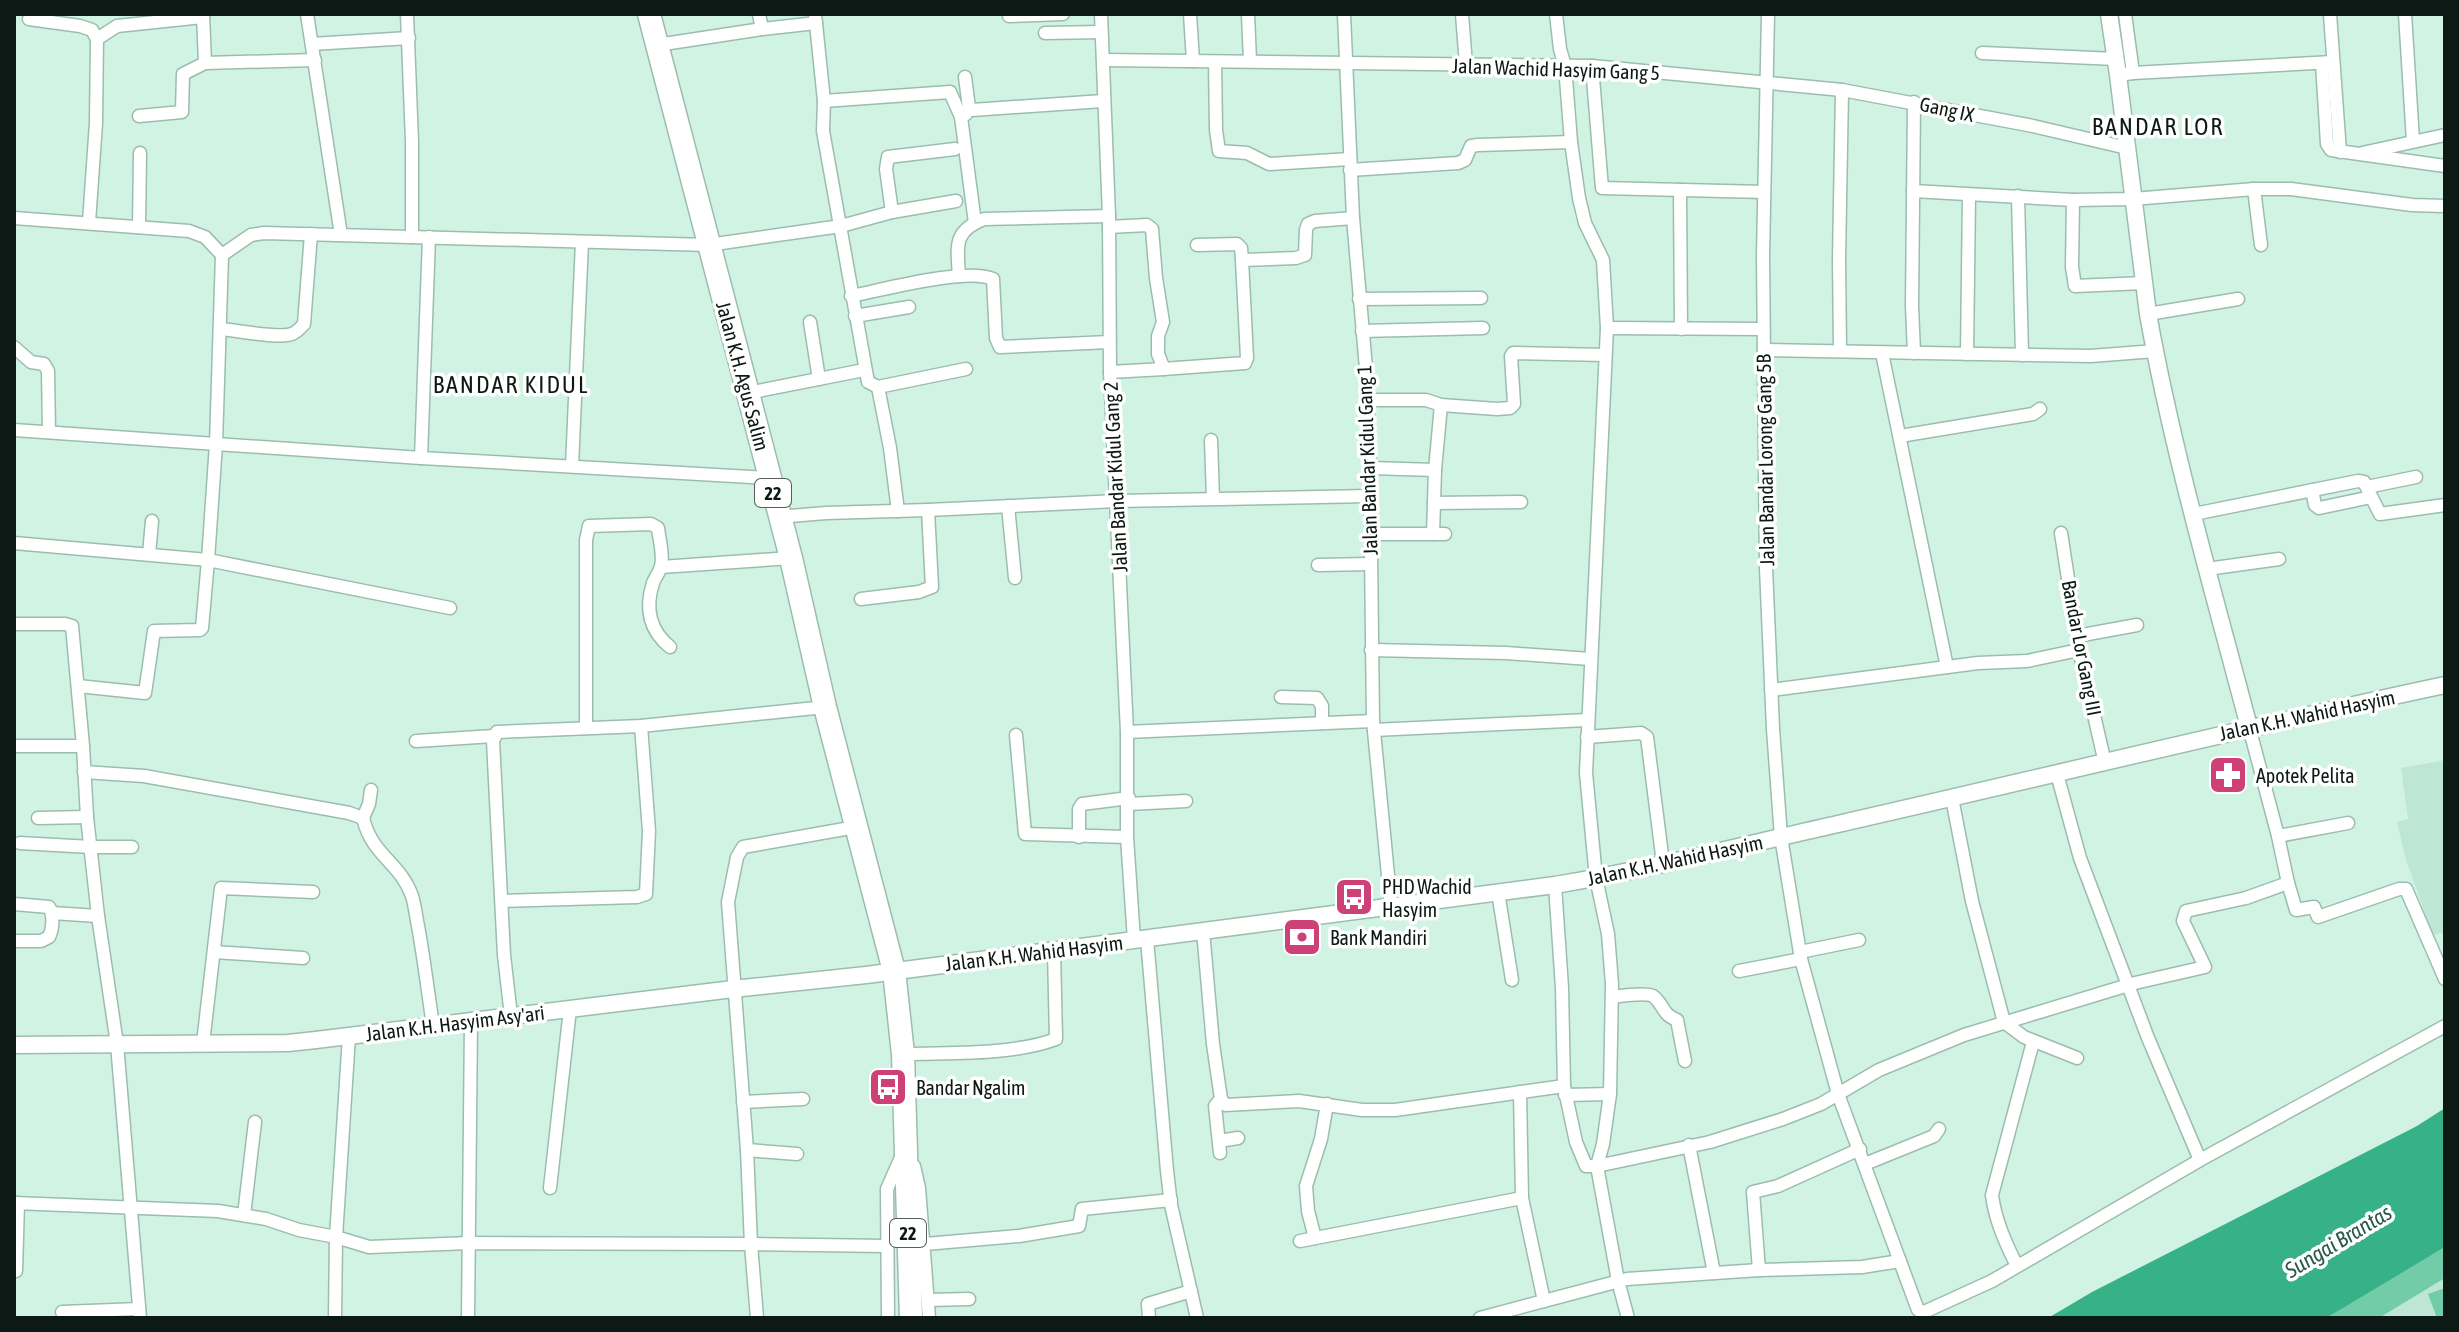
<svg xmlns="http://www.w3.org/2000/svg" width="2459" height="1332" viewBox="0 0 2459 1332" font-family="'Asap Condensed',sans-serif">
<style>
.built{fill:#bde7d4}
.green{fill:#72cca8}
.water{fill:#37b187}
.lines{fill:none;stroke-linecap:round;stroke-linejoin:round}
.street-casing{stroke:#9cbdae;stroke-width:15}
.secondary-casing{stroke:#9cbdae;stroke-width:19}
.highway-casing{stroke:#9cbdae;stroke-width:25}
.street{stroke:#fff;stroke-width:12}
.secondary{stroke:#fff;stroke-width:16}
.highway{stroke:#fff;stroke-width:22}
.labels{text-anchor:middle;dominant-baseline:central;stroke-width:7;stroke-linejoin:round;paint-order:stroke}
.shield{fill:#fff;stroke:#565e5a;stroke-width:2}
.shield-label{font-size:18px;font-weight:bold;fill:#0d1914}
.street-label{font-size:20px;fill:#0d1914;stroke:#fff}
.poi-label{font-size:20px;fill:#0d1914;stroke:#fff;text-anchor:start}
.water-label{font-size:22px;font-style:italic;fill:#295947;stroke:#fff}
.quarter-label{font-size:24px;letter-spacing:2px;fill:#0d1914;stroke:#fff}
</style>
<rect width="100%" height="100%" fill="#d1f3e3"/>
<!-- built -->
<g class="built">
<path d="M2445,760v172l-12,3 -27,-75 -9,-38 11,-3 -7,-51z"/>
<path d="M2445,1278v40h-66z"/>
</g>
<!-- green -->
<g class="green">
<path d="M2445,1247v31l-66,40h-51l-1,-2z"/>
<path d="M2445,1288v30h-8l-9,-24z"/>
</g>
<!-- water -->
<path class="water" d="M2445,1108v139l-119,71h-278l44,-26 325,-166z"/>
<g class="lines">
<defs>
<g id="street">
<path d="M203,14l2,49 110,-3"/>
<path d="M307,14l34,221"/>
<path d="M407,14l5,128v95"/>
<path d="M815,14l9,87 -1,30 45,251 10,5 88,-18"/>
<path d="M1101,14l8,202 1,156 17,360v105l7,103"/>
<path d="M1190,14l3,47"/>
<path d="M1248,14l2,47"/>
<path d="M1344,14l9,204 14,162 3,88 3,253 18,185"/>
<path d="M1462,14l4,51"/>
<path d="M1556,14l4,35 5,17 6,76 8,56 6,25 18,37 4,68 -21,445 10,105 12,56 4,50 -2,110 -7,50 -6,22 21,115 10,37"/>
<path d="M1768,14l-5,241 3,313 7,161 8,108 20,122 37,135 80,216 6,2 68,-31 208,-121 245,-134"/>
<path d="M2125,14l8,59"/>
<path d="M2330,14l10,138"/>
<path d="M2405,14l8,127"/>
<path d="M1009,16l54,-2"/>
<path d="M29,19l51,7 12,4 5,9"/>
<path d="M762,29l54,-6"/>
<path d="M1045,33l56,-1"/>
<path d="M312,44l97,-6"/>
<path d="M657,45l105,-16 -3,-15"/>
<path d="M1982,53l134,6"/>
<path d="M1103,60l489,6 250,24 191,36 94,22"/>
<path d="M1215,62l1,68 3,21 28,2 22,11 81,-5"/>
<path d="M2322,63l5,81 4,6 114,16"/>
<path d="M1592,66l10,122 162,4"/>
<path d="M2118,75l15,-2 200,-11"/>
<path d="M965,77l4,31 3,2 131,-9"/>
<path d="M824,101l126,-9 11,25"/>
<path d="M1914,102l-2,204 2,47"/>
<path d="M966,114l-5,3 14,106"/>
<path d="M139,116l43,-4 1,-38 22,-11"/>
<path d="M2362,153l83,-18"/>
<path d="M1350,170l108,-7 7,-3 6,-14 7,-1 93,-3"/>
<path d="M2254,189l7,56"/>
<path d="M1680,190l1,139"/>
<path d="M1913,191l160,9 -1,67 3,19 69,-3"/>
<path d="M2018,196l4,159"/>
<path d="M2073,200l60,-1 121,-10h37l121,16 33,1"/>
<path d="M892,212l-6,-43 2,-12 67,-8"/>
<path d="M14,218l175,13 16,6 17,18 29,-20 13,-2 444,12 133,-19 51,-14 64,-11"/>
<path d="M89,222l7,-99 1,-84 20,-13 86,-9"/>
<path d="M139,227l1,-74"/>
<path d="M1109,227l38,-2 5,4 4,49 7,44 -5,14v18l6,15 -54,3"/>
<path d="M1197,245l40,-1 4,4 1,12 54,-2 9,-3 1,-25 2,-6 7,-3 38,-3"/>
<path d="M959,276c-2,-30 -6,-45 25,-57l125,-3"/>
<path d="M851,296c31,-6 116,-29 142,-17l3,59 4,9 109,-5"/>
<path d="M1359,299l122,-1"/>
<path d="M2148,314l90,-15"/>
<path d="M855,316l54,-9"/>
<path d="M810,322l9,57"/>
<path d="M1607,328l156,1"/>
<path d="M220,329c17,1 62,11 74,4 2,0 9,-8 10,-9l7,-90"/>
<path d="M1362,331l121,-3"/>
<path d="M14,347l17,15 13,2 4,7 1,61"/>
<path d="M1764,350l327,6 64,-5"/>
<path d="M1840,351l-1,-91 3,-170"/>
<path d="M1882,353l65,314"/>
<path d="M1967,354l2,-159"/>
<path d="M1163,369l82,-6 2,-5 -5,-98"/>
<path d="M878,387l12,61 8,63"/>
<path d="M748,393l116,-23"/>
<path d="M1367,400h59l15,5 56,4 13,-1 4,-4 -3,-48 2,-3 92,2"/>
<path d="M14,430l407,28 349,20"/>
<path d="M1900,436l133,-22 7,-5"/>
<path d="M1211,440l2,58"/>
<path d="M421,458l8,-221"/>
<path d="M572,466l10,-224"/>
<path d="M1370,468l65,2 6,-65"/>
<path d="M2367,487l49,-10"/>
<path d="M2312,490l3,15 4,3 52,-11"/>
<path d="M1434,503l87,-1"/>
<path d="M1008,506l7,72"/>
<path d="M2194,514l164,-33 6,1 16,32 65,-9"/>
<path d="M778,517l48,-4 102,-3 189,-9 252,-5"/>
<path d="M2061,533l18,117 26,113"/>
<path d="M1370,534h75"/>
<path d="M1433,534l2,-64"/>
<path d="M14,543l194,17 8,-116 6,-189"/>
<path d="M149,554l3,-33"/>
<path d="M1318,565l52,-1"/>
<path d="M661,567l130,-9"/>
<path d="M2207,569l72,-10"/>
<path d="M861,599l58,-7 13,-5 -4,-77"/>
<path d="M14,624h51l7,2 11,120 4,71 11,99 19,128 23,274"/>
<path d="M2077,636l60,-11"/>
<path d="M1371,650l135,3 84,6"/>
<path d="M78,686l67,7 9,-62 46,-1 2,-2 6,-68 242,48"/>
<path d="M1771,690l207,-27 49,-2 52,-11"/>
<path d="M1281,697l36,1 5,8v17"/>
<path d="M586,728v-188l3,-14 62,-2 7,4c1,10 6,28 3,38 -1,6 -6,11 -8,17 -8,25 -4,47 17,64"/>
<path d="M1374,730l213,-10"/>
<path d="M1127,732l246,-11"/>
<path d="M1016,735l9,99 102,3"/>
<path d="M1587,737l54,-4 6,4 16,126"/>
<path d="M416,741l78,-5"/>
<path d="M14,746h69"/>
<path d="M84,772l60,4 205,37 14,5c9,38 37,44 49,78 3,9 4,21 6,30 6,33 10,66 15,100"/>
<path d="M2057,774l23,84 68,180 52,122"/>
<path d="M1952,798l20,103 32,121 20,15 53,21"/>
<path d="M1129,804l57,-3"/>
<path d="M38,818l49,-1"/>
<path d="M363,818l6,-14 2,-14"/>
<path d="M2278,836l70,-13"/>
<path d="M1079,837v-28l3,-5 47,-6"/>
<path d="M20,843l71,4h41"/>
<path d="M2288,883l8,27 18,-3 4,10 81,-28h7l39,90"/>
<path d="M1555,885l7,103 2,98 12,56 10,24h11l113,-24 73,-23 38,-15 58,-34 85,-35 171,-52 70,-16 -22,-46 3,-10 60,-13 42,-15 -10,-47 -29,-109"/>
<path d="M1498,892l14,88"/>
<path d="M502,901l135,-4 9,-3 3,-63 -8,-105"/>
<path d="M52,913l46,3"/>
<path d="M1203,931l10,113 8,55 4,6 74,-4 63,9h33l169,-24"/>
<path d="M1147,939l20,232 4,34 26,113"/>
<path d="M14,941h27l8,-4c4,-8 5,-22 0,-30l-35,-3"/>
<path d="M214,952l89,6"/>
<path d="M1800,952l59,-12"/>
<path d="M1739,971l62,-12"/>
<path d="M1612,997c8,-1 34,-5 41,-1 11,8 8,18 24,24l8,41"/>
<path d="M511,1016l-7,-61 -11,-214 4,-9 144,-6 184,-19"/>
<path d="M203,1043l18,-155 92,4"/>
<path d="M903,1054c46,-1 111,1 153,-15l-2,-88"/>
<path d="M1520,1092l2,106 22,103"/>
<path d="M1565,1095l45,-1"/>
<path d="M743,1102l60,-3"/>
<path d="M1219,1141l19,-3"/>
<path d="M1689,1145l25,128"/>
<path d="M747,1150l50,4"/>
<path d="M1220,1153l-5,-47 6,-7"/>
<path d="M1865,1164l69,-28 5,-7"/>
<path d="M914,1166l5,22 10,130"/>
<path d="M550,1188l20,-179"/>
<path d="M14,1203l204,8 48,8 33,11 37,7 33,10 100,-4 282,1 -4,-94 -19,-248 9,-45 6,-10 113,-20"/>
<path d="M244,1215l11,-93"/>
<path d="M1315,1238l-7,-27 -2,-25 15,-47 6,-35"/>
<path d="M1300,1241l222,-43"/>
<path d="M925,1244l94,-8 60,-10 3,-17 89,-9"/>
<path d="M2017,1266c-11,-22 -22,-46 -25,-71l41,-153"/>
<path d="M1759,1270l-6,-78 25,-6 82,-37"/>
<path d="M16,1271l2,-68"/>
<path d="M928,1300l41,-1"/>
<path d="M62,1312l77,-3"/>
<path d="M335,1318l1,-81 13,-201"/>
<path d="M468,1318l3,-297"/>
<path d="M757,1318l-6,-74 135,2"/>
<path d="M888,1318l-1,-129 15,-34"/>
<path d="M1149,1318l-1,-14 43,-13"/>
<path d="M1480,1318l147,-39 132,-9 103,-3 38,-6"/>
</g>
<g id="secondary">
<path d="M2109,14l9,61 30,239c25,139 65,276 101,413"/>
<path d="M14,1045l274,-2 28,-3 417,-51 133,-14 689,-90c95,-16 189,-40 283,-61 203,-46 404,-96 607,-139"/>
</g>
<path id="highway" d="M649,14l142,544 34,149 69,264 9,83 8,264"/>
</defs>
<!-- street casing -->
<use href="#street" class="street-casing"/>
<!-- secondary casing -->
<use href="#secondary" class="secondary-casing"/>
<!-- highway casing -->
<use href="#highway" class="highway-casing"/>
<!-- street -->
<use href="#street" class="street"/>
<!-- secondary -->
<use href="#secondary" class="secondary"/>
<!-- highway -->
<use href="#highway" class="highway"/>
</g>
<!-- icons -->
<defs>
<symbol id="pharmacy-square" viewBox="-11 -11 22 22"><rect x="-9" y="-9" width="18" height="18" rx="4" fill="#cd4176" stroke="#fff"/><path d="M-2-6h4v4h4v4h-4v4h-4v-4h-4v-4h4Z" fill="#fff"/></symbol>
<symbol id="bus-square" viewBox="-11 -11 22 22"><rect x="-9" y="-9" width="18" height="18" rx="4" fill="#cd4176" stroke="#fff"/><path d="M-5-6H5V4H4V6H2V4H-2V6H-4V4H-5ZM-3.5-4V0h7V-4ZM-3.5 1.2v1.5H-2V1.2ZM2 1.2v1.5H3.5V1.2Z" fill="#fff"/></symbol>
<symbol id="bank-square" viewBox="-11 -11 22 22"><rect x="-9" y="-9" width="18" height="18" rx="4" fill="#cd4176" stroke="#fff"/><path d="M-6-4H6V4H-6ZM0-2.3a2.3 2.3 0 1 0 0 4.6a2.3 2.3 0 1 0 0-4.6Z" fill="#fff"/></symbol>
</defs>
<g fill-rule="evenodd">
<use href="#pharmacy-square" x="2206" y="753" width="44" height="44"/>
<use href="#bus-square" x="1332" y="875" width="44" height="44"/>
<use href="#bank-square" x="1280" y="915" width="44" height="44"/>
<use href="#bus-square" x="866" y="1065" width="44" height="44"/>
</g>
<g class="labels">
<!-- shield labels -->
<g class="shield">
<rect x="755" y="479" width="36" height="28" rx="6"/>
<rect x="890" y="1219" width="36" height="28" rx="6"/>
</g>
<g class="shield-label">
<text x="773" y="493">22</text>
<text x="908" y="1233">22</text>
</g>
<!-- street labels -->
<g class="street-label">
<text transform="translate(1556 69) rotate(2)">Jalan Wachid Hasyim Gang 5</text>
<text transform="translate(1947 109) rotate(12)">Gang IX</text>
<text transform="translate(743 376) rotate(75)">Jalan K.H. Agus Salim</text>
<text transform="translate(1367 460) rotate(-92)">Jalan Bandar Kidul Gang 1</text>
<text transform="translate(1765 460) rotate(-91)">Jalan Bandar Lorong Gang 5B</text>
<text transform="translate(1115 477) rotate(-93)">Jalan Bandar Kidul Gang 2</text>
<text transform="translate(2082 648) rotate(79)">Bandar Lor Gang III</text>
<text transform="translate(2307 715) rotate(-12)">Jalan K.H. Wahid Hasyim</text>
<text transform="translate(1675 860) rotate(-12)">Jalan K.H. Wahid Hasyim</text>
<text transform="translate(1034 953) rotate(-7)">Jalan K.H. Wahid Hasyim</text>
<text transform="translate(455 1023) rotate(-7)">Jalan K.H. Hasyim Asy'ari</text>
</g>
<!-- poi labels -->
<g class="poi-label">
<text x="2256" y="775">Apotek Pelita</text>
<text x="1382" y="886">PHD Wachid<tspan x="1382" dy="23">Hasyim</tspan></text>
<text x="1330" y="937">Bank Mandiri</text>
<text x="916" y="1087">Bandar Ngalim</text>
</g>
<!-- water labels -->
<g class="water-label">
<text transform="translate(2338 1241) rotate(-31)">Sungai Brantas</text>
</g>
<!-- quarter labels -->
<g class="quarter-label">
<text x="2158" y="126">BANDAR LOR</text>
<text x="511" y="384">BANDAR KIDUL</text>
</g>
</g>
<!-- border -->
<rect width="2459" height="1332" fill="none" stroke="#0d1914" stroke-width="32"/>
</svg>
